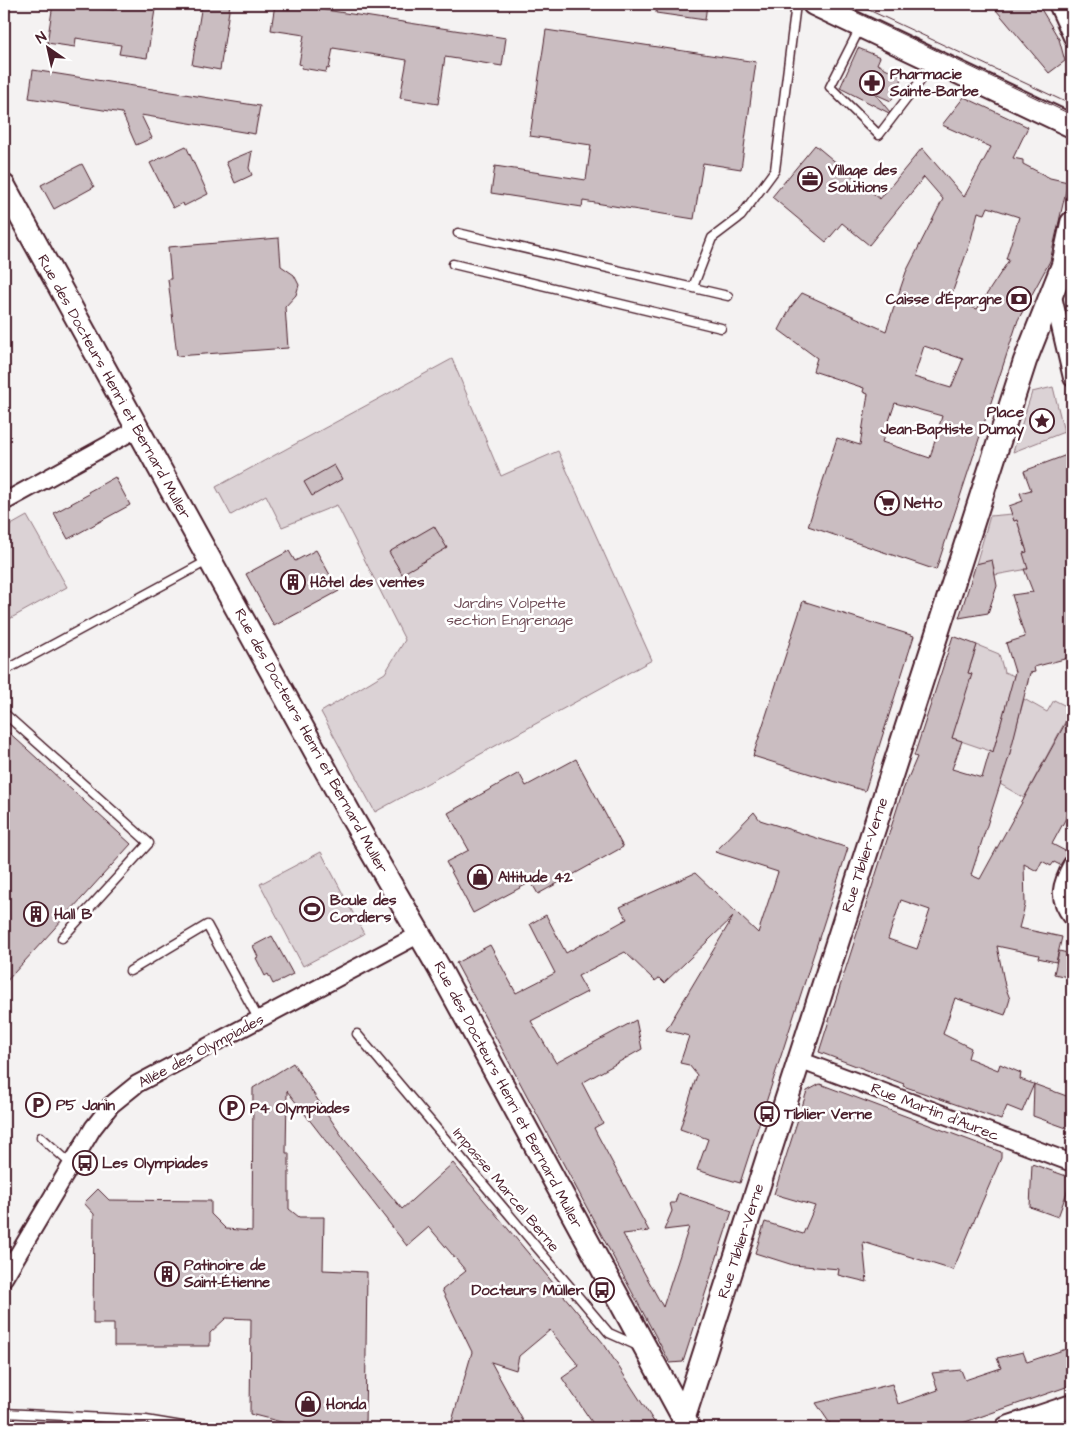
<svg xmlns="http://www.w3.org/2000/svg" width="1076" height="1432" viewBox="0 0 1076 1432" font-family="'Architects Daughter',sans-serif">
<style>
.green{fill:#dbd2d5;stroke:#927880}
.building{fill:#cabdc1;stroke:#4a1f2b;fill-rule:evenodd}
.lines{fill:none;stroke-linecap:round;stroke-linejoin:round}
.lane-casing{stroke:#4a1f2b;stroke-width:11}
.street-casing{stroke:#4a1f2b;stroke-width:20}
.secondary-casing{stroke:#4a1f2b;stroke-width:26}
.lane{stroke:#fff;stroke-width:8}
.street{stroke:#fff;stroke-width:16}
.secondary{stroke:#fff;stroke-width:22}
.tram{stroke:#4a1f2b;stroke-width:1}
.labels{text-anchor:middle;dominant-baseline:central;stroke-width:5;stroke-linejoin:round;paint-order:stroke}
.poi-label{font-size:15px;font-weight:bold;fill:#4a1f2b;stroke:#fff;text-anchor:start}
.street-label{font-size:15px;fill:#4a1f2b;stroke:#fff}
.park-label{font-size:15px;fill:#6e4c56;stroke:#fff}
</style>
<rect width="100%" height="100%" fill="#f4f2f2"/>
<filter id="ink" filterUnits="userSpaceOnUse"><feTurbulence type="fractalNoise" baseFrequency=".02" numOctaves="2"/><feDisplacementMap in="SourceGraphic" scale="10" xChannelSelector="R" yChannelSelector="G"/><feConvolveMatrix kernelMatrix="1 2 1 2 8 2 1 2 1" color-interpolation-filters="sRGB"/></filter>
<g filter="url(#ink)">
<!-- green -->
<g class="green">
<path d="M452,359l49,117 57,-25 94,209 -277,152 -54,-100 64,-39 20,-33 -68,-135 -55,22 -16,-32 -35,20 -15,-28z"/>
<path d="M1053,387l11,45 -51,20 19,-60z"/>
<path d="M1012,514l2,7 3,-1 10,32 1,17 -33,6 -3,-14 -16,3 14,-48z"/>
<path d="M27,516l40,71 -63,35v-93z"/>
<path d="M977,645l22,9 5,18 13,5 10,-3 1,8 -3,11 -14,-5 -18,64 -41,-14 16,-65z"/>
<path d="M1024,699l23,13 7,-12 18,9 -48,89 -24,-14z"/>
<path d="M321,852l43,82 -61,32 -43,-82z"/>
</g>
<!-- building -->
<g class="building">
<path d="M53,4h29l-1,2 33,4 1,-6h41l-9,54 -28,-4 2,-9 -22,-3 -23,-4 -1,9 -28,-4z"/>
<path d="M202,4h28l-10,66 -28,-5z"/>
<path d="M275,4h12l219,34 -4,28 -57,-9 -7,47 -38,-6 7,-38 -74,-12 -4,21 -2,-1 -1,4 -25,-4 1,-3 -3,-1 5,-29 -33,-5z"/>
<path d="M657,4h50l-2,16 -49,-7z"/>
<path d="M991,4h47l21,35 6,22 -16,12z"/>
<path d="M546,30l210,32 -15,107 -38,-6 -9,56 -111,-18 -1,6 -91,-14 4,-27 91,14 5,-35 -61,-9z"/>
<path d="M858,48l22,9 -3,7 26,13 -12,24 -16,-7 15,18 -1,1 -49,-25z"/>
<path d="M33,70l227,36 -5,28 -114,-19 11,23 -16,7 -14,-32 -93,-15z"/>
<path d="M964,97l64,30 -15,31 10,2v4l27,14 18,4 -18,79 -32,59 -82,250 -128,-44 29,-88 23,7 8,-51 -5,-2 1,-4 -51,-17 4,-13 -38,-28 12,-23 11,-14 84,38 20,-59 37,-73 -19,-22 -55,68 -27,-22 -16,19 -54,-45 43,-52 65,54 42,-51 42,49 27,-50 -49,-22zM988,207l31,10 -13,42 3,1 -32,49 -27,-10 20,-56 8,-31 7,2zM924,346l39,13 -12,29 -37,-11zM895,403l47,13 -12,42 -48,-16z"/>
<path d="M186,146l22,48 -24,12 -1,-3 -10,5 -23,-45z"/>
<path d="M252,151l-3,17 3,7 -17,8 -9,-21z"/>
<path d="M82,164l12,23 -40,22 -13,-24z"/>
<path d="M279,238l2,28 13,9 5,10 -3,10 -11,12 3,41 -111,8 -9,-77h3l-3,-32z"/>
<path d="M1072,453v204l-38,10 1,5 -5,1 -21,84 -38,118 9,4 92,-168v96l-20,37 19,10 -5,2 -6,9 -6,-3 -3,4 -9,-5 -5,10 -13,-7 1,41 -6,23 43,9 -6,25 -18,-4 1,-3 -42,-9 8,40 5,13 -5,16 -50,-17 -12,36 28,14 -3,10 30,12 2,-6 21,9 -1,6 52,19v32l-39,-14 1,-32 -12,28 -15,-6 -6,14 -98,-34 1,-2 -85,-32 84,-262 14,-33 -3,-1 39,-120 24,9 -9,28 4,1 -20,64 10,3 -10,28 30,9 8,-28 3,2 22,-80 -9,-29 19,-6 -13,-42 21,-3 -9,-23h4l-5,-16 4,-1 -10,-32 -3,1 -5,-15 14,-5 -3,-8 11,-3 -7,-19zM901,900l29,10 -13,39 -29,-10z"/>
<path d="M334,465l8,14 -30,17 -8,-14z"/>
<path d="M115,477l15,28 -62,34 -14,-26 35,-19 -1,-2z"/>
<path d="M434,526l13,22 -45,26 -13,-22z"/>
<path d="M316,550l23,41 -65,35 -28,-52 43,-23 6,10z"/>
<path d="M992,560l5,26 -9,27 -29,5 17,-54z"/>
<path d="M803,601l111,35 -49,155 -112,-35z"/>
<path d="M4,728l127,116 -127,140z"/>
<path d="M576,759l47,88 -85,47 -7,-12 -58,31 -27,-51 23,-12 -21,-37 71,-40 7,13z"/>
<path d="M754,812l6,8 88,28 -108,335 -43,-13 11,-31 -28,-10 17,-54 -8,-10 -9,-2 9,-27 -23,-6 67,-113 -69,66 -5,-5 -4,3 -30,-29 -47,24 9,16 -56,29 25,42 80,-43 6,29 -60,34 21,40 -9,5 3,6 52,97 -26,3 40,73 26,-80 -25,3 8,-19 -2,-8h5l3,-10 54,18 -49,151 -13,1 -214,-400 34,-18 26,48 39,-20 -25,-49 16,-9 20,38 61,-34 -7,-12 75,-34 63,60 20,-61 -63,-20z"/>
<path d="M272,936l21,38 -20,10 -5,-10 -3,2 -9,-18 2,-1 -5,-11z"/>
<path d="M1059,951l13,3v24l-18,-4z"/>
<path d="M293,1063l51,76 58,70 51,-46 151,181 54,84h-62l-34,-50 17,-12 -29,-36 -31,26 -3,14 -25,-8 36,66h-77l22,-76 -30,-62 24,-19 -37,-44 -22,19 -120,-155 -1,62h3v56l10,8h25l-1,53 44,2 -2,156h-60l-55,-14 1,-95 -25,-1 -16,15v13h-96v-22h-21l1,-110 -10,-11 14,-14 11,11 102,1v13l15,15 26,2 1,-143z"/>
<path d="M820,1084l181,68v6l-48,112 -90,-28 4,40 -29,-7 1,-6 -46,-4 -38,-12 10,-31 38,12 12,-28 -41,-12 33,-103z"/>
<path d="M1032,1164l40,14 -14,39 -28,-10z"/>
<path d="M1072,1347v38l-124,43h-115l-17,-25 76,-19 6,20 40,-14 -6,-17 29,-3 4,10 36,-12 -4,-10 26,-6 4,10z"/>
</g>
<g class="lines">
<defs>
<g id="lane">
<path d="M860,28l-30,59 49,48 55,-72"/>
<path d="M458,233l270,63"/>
<path d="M453,264l268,64"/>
<path d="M693,287l19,-49 29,-22 34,-46 21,-166"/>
<path d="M4,671l205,-111"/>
<path d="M4,713l145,130 -87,95"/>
<path d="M130,971l77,-46 52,95"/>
<path d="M357,1034l252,299 29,13"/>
<path d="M41,1137l30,27"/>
<path d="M4,1413l142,7 48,8"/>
</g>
<g id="street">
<path d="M1057,4l15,33"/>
<path d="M1052,292l20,86"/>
<path d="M4,502l133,-73"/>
<path d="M1072,864c-11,20 -16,34 0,53"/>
<path d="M799,1060l273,103"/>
<path d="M4,1278l89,-150 18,-23 26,-21 283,-150"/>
</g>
<g id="secondary">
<path d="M814,4l258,122"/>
<path d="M4,186l347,630 88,152 250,460"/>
<path d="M683,1420l342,-1059 38,-96 9,-42"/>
<path d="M1007,1428l65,-22"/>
</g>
</defs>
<!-- lane casing -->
<use href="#lane" class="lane-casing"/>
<!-- street casing -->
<use href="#street" class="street-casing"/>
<!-- secondary casing -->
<use href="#secondary" class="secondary-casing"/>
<!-- lane -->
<use href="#lane" class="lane"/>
<!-- street -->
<use href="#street" class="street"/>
<!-- secondary -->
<use href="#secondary" class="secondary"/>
<!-- tram -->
<g class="tram">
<path d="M839,4l233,111"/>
<path d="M856,4l216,101"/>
</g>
</g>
</g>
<!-- icons -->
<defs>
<symbol id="pharmacy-ring" viewBox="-11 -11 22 22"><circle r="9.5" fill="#fff" stroke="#4a1f2b" stroke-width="1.5"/><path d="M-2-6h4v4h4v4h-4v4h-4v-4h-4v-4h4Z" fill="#4a1f2b"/></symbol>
<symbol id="office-ring" viewBox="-11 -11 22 22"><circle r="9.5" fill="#fff" stroke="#4a1f2b" stroke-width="1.5"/><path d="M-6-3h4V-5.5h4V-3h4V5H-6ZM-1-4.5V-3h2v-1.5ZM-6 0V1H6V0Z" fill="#4a1f2b"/></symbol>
<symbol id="bank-ring" viewBox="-11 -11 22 22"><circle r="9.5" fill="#fff" stroke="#4a1f2b" stroke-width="1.5"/><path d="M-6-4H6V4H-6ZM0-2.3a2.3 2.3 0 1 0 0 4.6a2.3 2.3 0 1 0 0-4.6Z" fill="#4a1f2b"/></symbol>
<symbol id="sight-ring" viewBox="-11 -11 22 22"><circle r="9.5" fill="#fff" stroke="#4a1f2b" stroke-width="1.5"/><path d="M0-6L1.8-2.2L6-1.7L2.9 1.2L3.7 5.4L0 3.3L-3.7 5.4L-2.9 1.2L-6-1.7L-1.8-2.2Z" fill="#4a1f2b"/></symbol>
<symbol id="supermarket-ring" viewBox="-11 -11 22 22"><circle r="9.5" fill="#fff" stroke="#4a1f2b" stroke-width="1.5"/><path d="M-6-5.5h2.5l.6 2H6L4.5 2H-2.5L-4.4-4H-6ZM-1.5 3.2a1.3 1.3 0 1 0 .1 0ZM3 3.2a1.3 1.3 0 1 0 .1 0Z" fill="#4a1f2b"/></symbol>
<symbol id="building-ring" viewBox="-11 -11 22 22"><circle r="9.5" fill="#fff" stroke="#4a1f2b" stroke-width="1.5"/><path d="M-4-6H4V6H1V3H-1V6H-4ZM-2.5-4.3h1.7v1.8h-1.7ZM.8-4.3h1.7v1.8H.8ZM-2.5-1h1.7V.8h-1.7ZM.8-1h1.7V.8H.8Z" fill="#4a1f2b"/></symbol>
<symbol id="shop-ring" viewBox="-11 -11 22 22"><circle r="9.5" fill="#fff" stroke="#4a1f2b" stroke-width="1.5"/><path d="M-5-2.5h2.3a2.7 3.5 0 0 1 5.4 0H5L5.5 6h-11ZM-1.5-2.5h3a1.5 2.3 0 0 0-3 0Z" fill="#4a1f2b"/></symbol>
<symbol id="stadium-ring" viewBox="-11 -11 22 22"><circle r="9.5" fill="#fff" stroke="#4a1f2b" stroke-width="1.5"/><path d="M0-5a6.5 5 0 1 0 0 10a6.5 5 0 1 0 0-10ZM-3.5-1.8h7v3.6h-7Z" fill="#4a1f2b"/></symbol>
<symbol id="parking-ring" viewBox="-11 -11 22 22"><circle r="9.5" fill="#fff" stroke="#4a1f2b" stroke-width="1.5"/><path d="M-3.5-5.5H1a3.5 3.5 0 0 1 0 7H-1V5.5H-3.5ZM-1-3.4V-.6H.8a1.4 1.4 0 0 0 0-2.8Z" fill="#4a1f2b"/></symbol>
<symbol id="bus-ring" viewBox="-11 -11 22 22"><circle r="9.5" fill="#fff" stroke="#4a1f2b" stroke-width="1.5"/><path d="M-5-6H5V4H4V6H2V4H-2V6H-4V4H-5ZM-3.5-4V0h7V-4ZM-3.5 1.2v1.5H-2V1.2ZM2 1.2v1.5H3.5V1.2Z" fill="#4a1f2b"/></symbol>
</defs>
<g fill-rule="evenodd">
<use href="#pharmacy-ring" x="858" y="69" width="28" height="28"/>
<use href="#office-ring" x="796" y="165" width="28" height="28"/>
<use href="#bank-ring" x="1005" y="285" width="28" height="28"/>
<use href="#sight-ring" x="1028" y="407" width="28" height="28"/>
<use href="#supermarket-ring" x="873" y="489" width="28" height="28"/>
<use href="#building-ring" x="279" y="568" width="28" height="28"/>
<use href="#shop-ring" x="466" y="863" width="28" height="28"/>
<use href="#stadium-ring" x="298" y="895" width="28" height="28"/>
<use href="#building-ring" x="22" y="900" width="28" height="28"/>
<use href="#parking-ring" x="24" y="1091" width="28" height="28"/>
<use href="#parking-ring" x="218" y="1094" width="28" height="28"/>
<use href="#bus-ring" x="753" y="1100" width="28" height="28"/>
<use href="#bus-ring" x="71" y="1149" width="28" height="28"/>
<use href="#building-ring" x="153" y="1260" width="28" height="28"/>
<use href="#bus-ring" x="588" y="1276" width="28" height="28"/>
<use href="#shop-ring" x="294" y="1390" width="28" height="28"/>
</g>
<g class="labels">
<!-- poi labels -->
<g class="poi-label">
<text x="890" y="74">Pharmacie<tspan x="890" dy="17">Sainte-Barbe</tspan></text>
<text x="828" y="170">Village des<tspan x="828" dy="17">Solutions</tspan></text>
<text x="1002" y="299" text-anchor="end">Caisse d'Épargne</text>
<text x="1024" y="412" text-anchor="end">Place<tspan x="1024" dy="17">Jean-Baptiste Dumay</tspan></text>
<text x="904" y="503">Netto</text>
<text x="310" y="582">Hôtel des ventes</text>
<text x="498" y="877">Altitude 42</text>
<text x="330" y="900">Boule des<tspan x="330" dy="17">Cordiers</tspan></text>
<text x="54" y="914">Hall B</text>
<text x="56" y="1105">P5 Janin</text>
<text x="250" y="1108">P4 Olympiades</text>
<text x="784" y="1114">Tiblier Verne</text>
<text x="102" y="1163">Les Olympiades</text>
<text x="184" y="1265">Patinoire de<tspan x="184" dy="17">Saint-Étienne</tspan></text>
<text x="584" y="1290" text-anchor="end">Docteurs Müller</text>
<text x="326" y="1404">Honda</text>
</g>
<!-- street labels -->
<g class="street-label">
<text transform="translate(114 387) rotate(61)">Rue des Docteurs Henri et Bernard Muller</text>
<text transform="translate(311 741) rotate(61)">Rue des Docteurs Henri et Bernard Muller</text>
<text transform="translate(865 855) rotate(-72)">Rue Tiblier-Verne</text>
<text transform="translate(201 1051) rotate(-28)">Allée des Olympiades</text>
<text transform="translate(508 1095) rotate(62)">Rue des Docteurs Henri et Bernard Muller</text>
<text transform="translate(935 1112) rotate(21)">Rue Martin d'Aurec</text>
<text transform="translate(506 1190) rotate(50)">Impasse Marcel Berne</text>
<text transform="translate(741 1241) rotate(-72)">Rue Tiblier-Verne</text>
</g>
<!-- park labels -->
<g class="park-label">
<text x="510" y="603">Jardins Volpette<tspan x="510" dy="17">section Engrenage</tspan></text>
</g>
</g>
<!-- margin -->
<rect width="1076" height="1432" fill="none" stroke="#fff" stroke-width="20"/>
<rect x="10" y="10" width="1056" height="1412" fill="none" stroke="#4a1f2b" stroke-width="2" filter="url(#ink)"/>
<!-- north arrow -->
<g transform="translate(48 48) rotate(326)" stroke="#ffffff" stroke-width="4" paint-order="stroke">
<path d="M0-4L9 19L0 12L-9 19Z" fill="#4a1f2b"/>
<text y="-8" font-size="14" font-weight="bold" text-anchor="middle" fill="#4a1f2b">N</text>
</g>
</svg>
